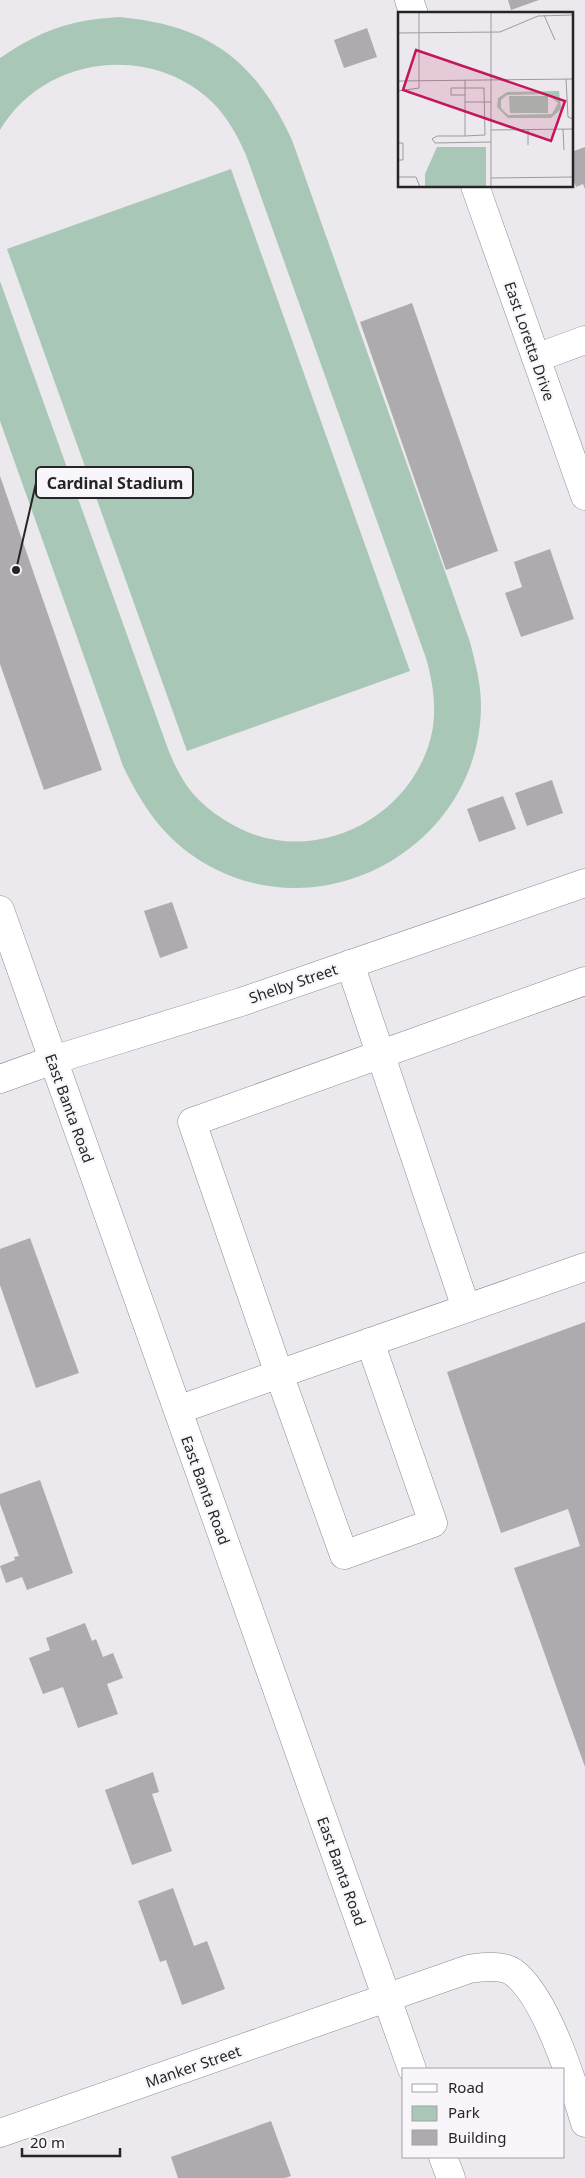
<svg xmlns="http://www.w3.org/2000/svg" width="585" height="2178" viewBox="0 0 585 2178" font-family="'Noto Sans',sans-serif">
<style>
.green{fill:#a9c7b6}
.building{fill:#adabae}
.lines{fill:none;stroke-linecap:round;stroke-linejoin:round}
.minor-casing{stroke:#8d8b8f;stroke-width:29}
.minor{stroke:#fff;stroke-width:28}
.labels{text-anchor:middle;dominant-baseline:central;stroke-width:4.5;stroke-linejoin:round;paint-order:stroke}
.street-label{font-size:15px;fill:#262526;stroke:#f8f6fa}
.inset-road{fill:none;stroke:#9c9b9d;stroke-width:1}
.view{fill:#c2185b;fill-opacity:0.15;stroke:#c2185b;stroke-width:2.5}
.inset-edge{fill:none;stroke:#262526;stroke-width:2.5}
.leader{fill:none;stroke:#262526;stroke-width:2}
.callout-dot{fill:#262526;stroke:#f8f6fa;stroke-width:2}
.callout{fill:#f8f6fa;stroke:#262526;stroke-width:2}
.callout-label{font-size:16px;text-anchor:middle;font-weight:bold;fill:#262526}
</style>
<rect width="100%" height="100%" fill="#ebe9ed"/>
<!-- green -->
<g class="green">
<path d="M119,17c89,8 136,43 173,123l178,502c5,20 11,41 11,63 0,140 -157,229 -277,158 -39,-23 -62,-57 -81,-97l-123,-345v-140l168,468c5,13 11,25 19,37 15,21 39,37 63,47 73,28 156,-16 179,-89 9,-28 5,-58 -3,-86l-180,-503c-9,-20 -19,-39 -35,-54 -62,-58 -167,-45 -211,29v-72c42,-28 69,-38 119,-41z"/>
<path d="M231,169l179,502 -223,80 -180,-502z"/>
</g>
<!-- building -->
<g class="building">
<path d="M508,0h31l-28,10z"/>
<path d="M367,28l10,29 -33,11 -10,-28z"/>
<path d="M585,147v42l-2,-5 -7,3 -5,-13v-22z"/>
<path d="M412,303l86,248 -52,19 -86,-248z"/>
<path d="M0,476l102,294 -58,20 -44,-126z"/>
<path d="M550,549l24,70 -53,18 -16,-44 17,-6 -8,-25z"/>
<path d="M552,780l11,33 -36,13 -12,-33z"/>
<path d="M503,796l13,33 -37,13 -12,-33z"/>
<path d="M172,902l16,46 -28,10 -16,-47z"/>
<path d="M30,1238l49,135 -43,15 -36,-103v-36z"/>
<path d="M585,1322v445l-71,-199 66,-22 -12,-37 -67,24 -54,-161z"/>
<path d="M40,1480l33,93 -46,17 -5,-13 -16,6 -6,-17 15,-6 -1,-3 5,-1 -19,-52v-10z"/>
<path d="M85,1623l7,18 4,-2 7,18 10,-4 10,25 -16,6 11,30 -40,14 -15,-41 -20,7 -14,-36 21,-8 -4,-12z"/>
<path d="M153,1772l6,20 -7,2 20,57 -40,14 -27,-75z"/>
<path d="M173,1888l21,58 13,-5 18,48 -43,16 -16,-45 -6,2 -22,-61z"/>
<path d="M271,2121l20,55 -6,2h-107l-7,-21z"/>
</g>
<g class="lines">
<defs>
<g id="minor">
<path d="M409,0l5,14"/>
<path d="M475,186l110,310"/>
<path d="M536,358l49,-18"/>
<path d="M0,910l412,1159"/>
<path d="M350,964l116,344"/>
<path d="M585,981l-393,141 87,252 306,-107"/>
<path d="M0,1079l53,-19 188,-58 344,-119"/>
<path d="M178,1410l101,-36 65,181 89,-32 -63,-181"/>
<path d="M0,2133l469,-164c13,-2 32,-5 44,3 33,24 60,111 72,151"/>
<path d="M443,2157l8,21"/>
</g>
</defs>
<!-- minor casing -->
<use href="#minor" class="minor-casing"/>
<!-- minor -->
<use href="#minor" class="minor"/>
</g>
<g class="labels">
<!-- street labels -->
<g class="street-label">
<text transform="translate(530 341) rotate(71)">East Loretta Drive</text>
<text transform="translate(293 983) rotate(-19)">Shelby Street</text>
<text transform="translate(70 1108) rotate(70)">East Banta Road</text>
<text transform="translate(206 1490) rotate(70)">East Banta Road</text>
<text transform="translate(342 1871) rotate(70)">East Banta Road</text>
<text transform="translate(193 2066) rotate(-19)">Manker Street</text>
</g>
</g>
<!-- overview -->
<g transform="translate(398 12)">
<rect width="175" height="175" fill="#ebe9ed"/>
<path d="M161,79l2,18 -10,9h-43l-11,-11 1,-9 9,-6zM150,82l10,9 -6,11 -44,1 -7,-7v-8l6,-5zM111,84h39v17h-38zM39,135h49v40h-61v-13z" fill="#a9c7b6" fill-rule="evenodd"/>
<path class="inset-road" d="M146,3l11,25M0,21l102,-1 38,-16 35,-1M168,67l2,38 5,2M67,68v8h-14v7h14M0,69l175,-2M67,76h19l1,47 -20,1zM0,79l21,-3v-76M67,90h26M130,117v16M165,117l1,21M93,118l82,-1M67,124h-28l-5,3 3,4 56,-1M0,131h5v17h-5M0,165h18l4,10M93,166l82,-1M93,175v-175"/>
<path class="view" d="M18,38l149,51 -14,40 -148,-51z"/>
<rect width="175" height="175" class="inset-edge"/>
</g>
<!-- callouts -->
<path class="leader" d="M16 570L36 483"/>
<circle class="callout-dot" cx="16" cy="570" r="5"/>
<rect class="callout" x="36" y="467" width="157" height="31" rx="5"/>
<g class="callout-label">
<text x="115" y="489">Cardinal Stadium</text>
</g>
<!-- legend -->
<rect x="402" y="2068" width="162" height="90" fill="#f8f6fa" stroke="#a4a2a5"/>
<rect x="412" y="2084" width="25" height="8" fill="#ffffff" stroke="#a4a2a5"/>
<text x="448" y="2093" font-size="15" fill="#262526">Road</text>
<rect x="412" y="2106" width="25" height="15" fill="#a9c7b6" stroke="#a4a2a5"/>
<text x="448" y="2118" font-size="15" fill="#262526">Park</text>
<rect x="412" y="2130" width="25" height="15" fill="#adabae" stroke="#a4a2a5"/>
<text x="448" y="2143" font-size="15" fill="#262526">Building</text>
<!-- scale -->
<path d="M22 2148v8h98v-8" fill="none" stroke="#262526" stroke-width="2.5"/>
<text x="30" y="2148" font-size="15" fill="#262526" stroke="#f8f6fa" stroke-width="4" paint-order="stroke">20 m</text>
</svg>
